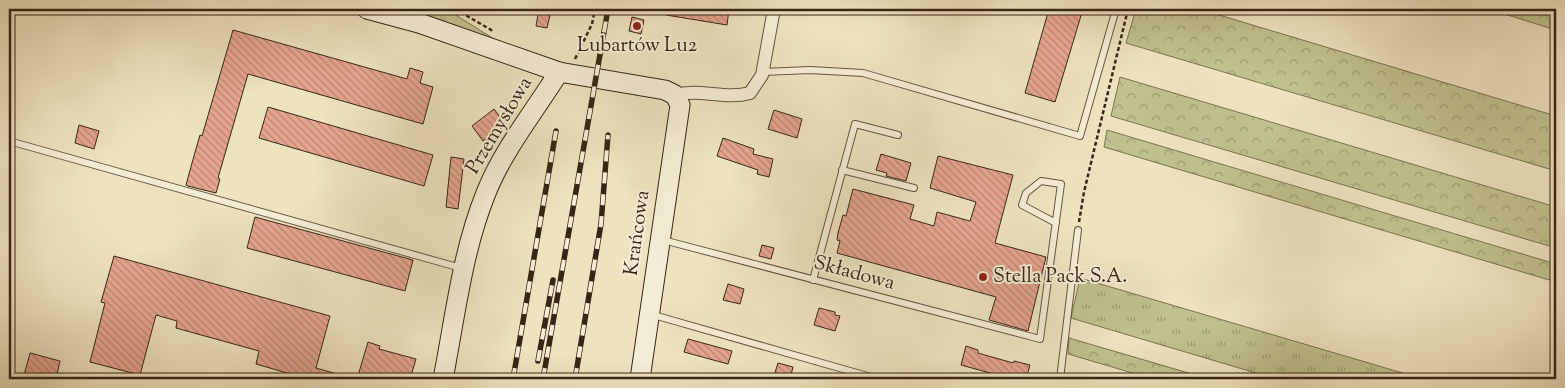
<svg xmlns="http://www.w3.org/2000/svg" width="1565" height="388" viewBox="0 0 1565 388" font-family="'Sorts Mill Goudy',serif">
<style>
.grass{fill:url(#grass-tufts);stroke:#7b7452}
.forest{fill:url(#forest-crowns);stroke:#7b7452}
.building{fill:url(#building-back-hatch);stroke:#372617}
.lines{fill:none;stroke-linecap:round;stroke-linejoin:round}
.lane-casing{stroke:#645541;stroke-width:8}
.street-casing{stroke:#645541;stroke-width:14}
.secondary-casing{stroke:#372617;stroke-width:21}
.path{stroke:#372617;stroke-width:2.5;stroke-dasharray:4 2.5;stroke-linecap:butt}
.lane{stroke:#f3edd5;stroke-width:6}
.street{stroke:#f3edd5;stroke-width:12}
.secondary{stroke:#f3edd5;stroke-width:19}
.rail-casing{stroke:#372617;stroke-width:5.5}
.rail{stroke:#f3edd5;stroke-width:4;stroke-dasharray:11;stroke-linecap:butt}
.poi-dot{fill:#8f2418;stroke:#f3edd5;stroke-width:2}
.labels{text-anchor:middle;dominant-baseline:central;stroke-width:4;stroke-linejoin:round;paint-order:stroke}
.poi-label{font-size:20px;fill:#372617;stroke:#f3edd5}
.street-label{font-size:20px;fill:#372617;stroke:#f3edd5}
</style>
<defs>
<pattern id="grass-tufts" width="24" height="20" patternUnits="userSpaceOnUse" patternTransform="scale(1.25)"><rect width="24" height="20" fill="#bfc18e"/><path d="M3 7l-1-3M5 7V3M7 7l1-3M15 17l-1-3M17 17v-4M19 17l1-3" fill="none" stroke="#9c9d73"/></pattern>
<pattern id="forest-crowns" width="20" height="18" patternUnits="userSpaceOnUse" patternTransform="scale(1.25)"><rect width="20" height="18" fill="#bfc18e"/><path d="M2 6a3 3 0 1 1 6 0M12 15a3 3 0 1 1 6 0" fill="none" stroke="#9c9d73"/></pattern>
<pattern id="building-back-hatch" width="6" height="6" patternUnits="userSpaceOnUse" patternTransform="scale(1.25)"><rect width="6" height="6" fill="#e6a58f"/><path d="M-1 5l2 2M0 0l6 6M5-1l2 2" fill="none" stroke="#bb8674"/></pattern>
</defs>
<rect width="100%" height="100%" fill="#ede3bf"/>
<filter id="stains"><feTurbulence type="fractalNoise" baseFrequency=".004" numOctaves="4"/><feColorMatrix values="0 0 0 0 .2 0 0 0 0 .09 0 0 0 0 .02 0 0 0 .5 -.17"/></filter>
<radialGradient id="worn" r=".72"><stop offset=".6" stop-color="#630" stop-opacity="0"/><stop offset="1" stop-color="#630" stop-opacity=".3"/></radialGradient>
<!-- grass -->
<g class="grass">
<path d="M406,9h40l53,33 -94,-32z"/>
<path d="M1080,278l343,101h-147l-205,-61z"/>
</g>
<!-- forest -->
<g class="forest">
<path d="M1136,9h63l357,107v55l-430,-128z"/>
<path d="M1488,9h68v21z"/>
<path d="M1120,77l436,130v41l-445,-132z"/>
<path d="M1107,130l449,134v18l-452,-135z"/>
<path d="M1069,338l140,41h-56l-85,-25z"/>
</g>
<!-- building -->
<g class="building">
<path d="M539,9l12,2 -4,17 -11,-2z"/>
<path d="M667,9h62l-2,16 -61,-10z"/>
<path d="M1049,9h34l-28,93 -30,-9z"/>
<path d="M632,17l12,3 -3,14 -12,-3z"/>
<path d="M233,30l174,49 3,-11 13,4 -3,11 13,4 -10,37 -175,-50 -30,104 2,1 -4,14 -28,-7 -2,-1 6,-22 8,-28 2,1z"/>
<path d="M268,107l165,48 -9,31 -165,-48z"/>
<path d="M494,109l12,16 -23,16 -11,-15z"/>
<path d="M774,110l28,9 -5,19 -29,-9z"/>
<path d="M79,125l20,6 -5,18 -19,-6z"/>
<path d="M723,138l31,11 -1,5 20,5 -4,18 -12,-3 1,-4 -41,-14z"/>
<path d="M881,154l30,9 -5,18 -20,-5 1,-3 -11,-3z"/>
<path d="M938,156l75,19 -18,68 51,14 -18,74 -39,-11 7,-23 -159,-44 3,-12 -3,-1 1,-7 5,-18 3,1 7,-27 61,16 -4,14 24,7 3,-14 33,9 6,-19 -46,-14z"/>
<path d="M451,157l13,2 -6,50 -12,-2z"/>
<path d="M255,217l158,43 -8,31 -158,-43z"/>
<path d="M762,245l12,3 -3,11 -12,-3z"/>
<path d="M114,256l216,60 -14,52 28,8 -1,3h-50l1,-4 -38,-11 3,-13 -83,-23 1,-7 -21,-6 -16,60 -50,-13 15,-59 -4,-1z"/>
<path d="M728,284l16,5 -4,15 -17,-4z"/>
<path d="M819,308l16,4v3l5,1 -5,15 -21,-6z"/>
<path d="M688,339l44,12 -4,13 -44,-12z"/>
<path d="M368,342l12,4 -1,3 37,10 -6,20h-53z"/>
<path d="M966,346l12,4v3l35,10 1,-2 16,4 -4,14h-14l-51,-14z"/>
<path d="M30,353l30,8 -4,18h-33z"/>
<path d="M778,363l15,4 -3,12h-17z"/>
</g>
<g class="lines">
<defs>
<g id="lane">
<path d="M957,9l7,2"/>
<path d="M763,72l47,-2 53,3 217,63 36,-127"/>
<path d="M9,141l452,127"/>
<path d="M842,170l72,18"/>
<path d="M663,240l377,99 21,-155 -20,-3 -15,12 -4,12 34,18"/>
<path d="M813,280l42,-156 43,11"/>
<path d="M650,314l228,65"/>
<path d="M1060,379l18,-149"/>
</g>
<path id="street" d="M675,95c25,-7 50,5 75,-2l12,-18 12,-66"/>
<g id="secondary">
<path d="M367,9l52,14 140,49 106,18 10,5 5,10 -40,274"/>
<path d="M443,379c12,-61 19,-127 43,-186 17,-43 48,-81 73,-121"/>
</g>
</defs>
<!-- lane casing -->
<use href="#lane" class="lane-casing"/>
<!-- street casing -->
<use href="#street" class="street-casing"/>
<!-- secondary casing -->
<use href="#secondary" class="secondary-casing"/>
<!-- path -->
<g class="path">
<path d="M455,9l38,22"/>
<path d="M575,59l17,-35 3,-15"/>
<path d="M1079,222l5,-30 44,-183"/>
</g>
<!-- lane -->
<use href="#lane" class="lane"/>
<!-- street -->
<use href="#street" class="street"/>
<!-- secondary -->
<use href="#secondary" class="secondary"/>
<defs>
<g id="rail">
<path d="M538,361l15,-81"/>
<path d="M513,379l43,-248"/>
<path d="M543,379l65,-370"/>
<path d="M575,379l26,-155 7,-89"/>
</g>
</defs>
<!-- rail casing -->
<use href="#rail" class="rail-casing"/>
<!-- rail -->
<use href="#rail" class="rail"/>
</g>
<!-- markers -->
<g class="poi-dot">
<circle cx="637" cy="26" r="5"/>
<circle cx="983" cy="277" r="5"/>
</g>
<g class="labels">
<!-- poi labels -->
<g class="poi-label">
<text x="637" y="46">Lubartów Lu2</text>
<text x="993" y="277" text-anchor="start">Stella Pack S.A.</text>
</g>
<!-- street labels -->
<g class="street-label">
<text transform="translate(500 126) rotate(-59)">Przemysłowa</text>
<text transform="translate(638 233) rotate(-82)">Krańcowa</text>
<text transform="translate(854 274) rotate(15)">Składowa</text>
</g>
</g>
<!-- margin -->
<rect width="1565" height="388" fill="none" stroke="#ede3bf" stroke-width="30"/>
<rect x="10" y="10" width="1545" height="368" fill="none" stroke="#372617" stroke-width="2.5"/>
<rect x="15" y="15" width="1535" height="358" fill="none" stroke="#372617"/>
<rect width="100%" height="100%" filter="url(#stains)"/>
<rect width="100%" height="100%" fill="url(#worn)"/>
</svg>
